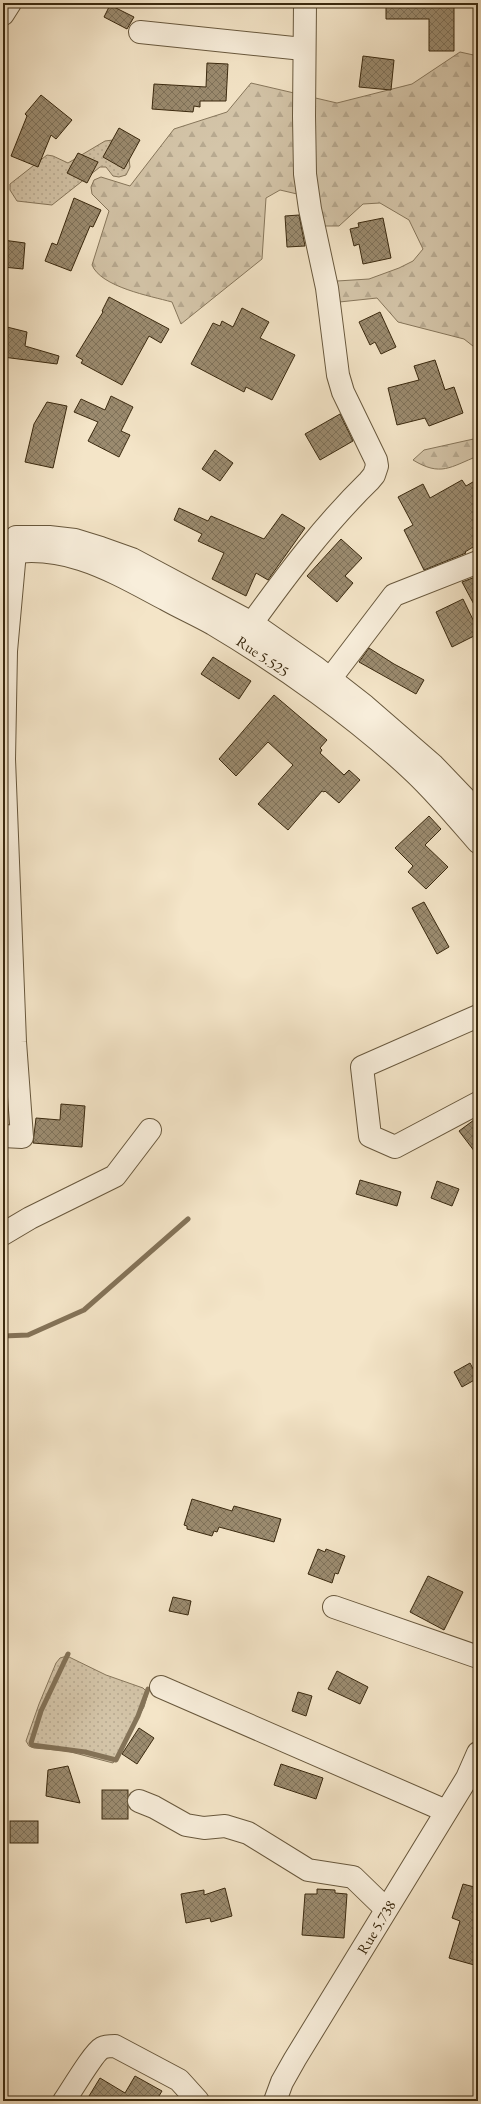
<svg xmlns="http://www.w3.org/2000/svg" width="481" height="2104" viewBox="0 0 481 2104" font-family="'EB Garamond',serif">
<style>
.grass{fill:url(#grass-dots);stroke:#87775c}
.forest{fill:url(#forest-firs);stroke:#87775c}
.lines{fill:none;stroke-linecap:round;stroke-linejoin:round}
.stream{stroke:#847358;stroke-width:5}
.building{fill:url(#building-cross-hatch);stroke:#3a290f}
.minor-casing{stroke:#68583d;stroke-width:24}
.minor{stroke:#f8eedb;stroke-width:22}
.labels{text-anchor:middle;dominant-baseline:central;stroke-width:3.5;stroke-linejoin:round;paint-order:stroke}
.street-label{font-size:15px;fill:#3a290f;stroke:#f8eedb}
</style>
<defs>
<pattern id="grass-dots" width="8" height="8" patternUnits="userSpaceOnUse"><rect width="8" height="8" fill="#d4c5a9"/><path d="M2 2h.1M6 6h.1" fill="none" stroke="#b7a990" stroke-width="1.8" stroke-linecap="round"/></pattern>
<pattern id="forest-firs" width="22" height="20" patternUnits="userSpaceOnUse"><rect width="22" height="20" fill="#d4c5a9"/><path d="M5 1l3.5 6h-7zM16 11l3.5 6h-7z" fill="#b7a990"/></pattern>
<pattern id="building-cross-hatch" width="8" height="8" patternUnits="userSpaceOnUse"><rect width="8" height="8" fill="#9b8b6f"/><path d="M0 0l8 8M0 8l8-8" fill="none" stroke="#7f725a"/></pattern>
</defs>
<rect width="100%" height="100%" fill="#f4e5c8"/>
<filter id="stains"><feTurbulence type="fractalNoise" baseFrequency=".005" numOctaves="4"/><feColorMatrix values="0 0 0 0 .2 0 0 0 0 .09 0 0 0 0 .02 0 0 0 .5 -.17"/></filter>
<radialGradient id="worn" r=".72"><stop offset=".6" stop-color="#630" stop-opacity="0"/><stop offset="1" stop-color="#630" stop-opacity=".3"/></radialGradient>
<!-- grass -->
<g class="grass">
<path d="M113,140l15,11 2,16 -4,8 -7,2 -6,-1 -7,-9h-6l-48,38 -35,-4 -7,-11v-6l37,-29 6,1 15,7 37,-22z"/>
<path d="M67,1656l39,19 37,13 5,5 -4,14 -31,56 -46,-12 -33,-3 -5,-2 -3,-5 13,-37 17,-41 4,-5z"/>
</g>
<!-- forest -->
<g class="forest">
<path d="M460,52l18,4v294l-14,-11 -66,-17 -21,-24 -47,5 -3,-15 10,-7 32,-2 30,-11 14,-7 10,-12 -14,-29 -29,-17 -17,1 -24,22h-17l-12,-29 -30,-7 -14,8 -4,61 -81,65 -9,-22c-22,-6 -71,-15 -80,-37l17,-54 -17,-17 -1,-7 3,-7 7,-3 29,9 44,-57 53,-17 24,-29 86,20 75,-19z"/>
<path d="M478,438v18c-28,11 -37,21 -65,4l11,-10z"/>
</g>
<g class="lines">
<!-- stream -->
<g class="stream">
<path d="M3,1336l25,-1 56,-25 104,-91"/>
<path d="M68,1654l-27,57 -10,32 1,2 53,7 31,8 22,-44 10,-27"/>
</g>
</g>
<!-- building -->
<g class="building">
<path d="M393,3h21v3h40v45h-25v-32h-43v-12z"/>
<path d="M110,5l24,12 -7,12 -23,-12z"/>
<path d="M363,56l31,4 -3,30 -32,-3z"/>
<path d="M207,63l21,1 -2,37h-26v6l-6,-1 -1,6 -41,-3 2,-25 52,3z"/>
<path d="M41,95l31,25 -16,19 -5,-4 -13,32 -27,-11 16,-40 -2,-2z"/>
<path d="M119,128l21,12 -16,29 -21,-12z"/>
<path d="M78,153l20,9 -11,21 -20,-10z"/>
<path d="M74,198l27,12 -8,17 -3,-1 -19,45 -26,-10 7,-18 5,2z"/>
<path d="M299,215l6,31 -18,1 -2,-31z"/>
<path d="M383,218l8,40 -28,6 -4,-20 -5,2 -4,-17 9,-2 -1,-4z"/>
<path d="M3,240l22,3 -2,26 -20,-2z"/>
<path d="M109,297l60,32 -8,14 -12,-7 -27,49 -41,-22 2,-3 -7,-4 27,-44 -1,-1z"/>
<path d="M242,308l27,14 -9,16 35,17 -23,45 -26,-13 -2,5 -53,-28 22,-41 7,3 2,-5 11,6z"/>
<path d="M380,312l16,35 -15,7 -6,-12 -5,3 -11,-23z"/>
<path d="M3,326l24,6 -2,14 34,10 -2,8 -54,-7z"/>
<path d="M435,360l10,30 9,-3 9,26 -34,13 -4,-8 -28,7 -9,-37 31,-8 -5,-14z"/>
<path d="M111,396l22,11 -12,24 9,4 -11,22 -31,-16 10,-19 -24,-10 7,-13 24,11z"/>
<path d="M47,402l20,4 -14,62 -28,-6 9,-38z"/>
<path d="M340,414l13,27 -33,19 -15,-26z"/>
<path d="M215,450l18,13 -13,18 -18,-12z"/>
<path d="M478,479v65l-13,8 1,1 -42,17 -20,-40 9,-5 -15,-28 25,-13 7,14 32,-18 4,6z"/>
<path d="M179,508l29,13 3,-5 53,23 18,-25 23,14 -37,52 -12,-7 -10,23 -34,-17 12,-26 -26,-12 4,-7 -28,-14z"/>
<path d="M341,539l21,19 -17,18 8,7 -16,19 -30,-26z"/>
<path d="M478,576v36l-16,-30z"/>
<path d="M463,599l15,31v4l-26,13 -16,-35z"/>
<path d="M369,648l25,16 30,16 -8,14 -57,-32z"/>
<path d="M213,657l38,24 -12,18 -38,-25z"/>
<path d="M274,695l53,45 -7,8 2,2 -2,3 24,22 5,-5 11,10 -21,23 -14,-12 -1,1 -2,-1 -34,39 -30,-26 35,-39 -25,-23 -32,34 -17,-17z"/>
<path d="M429,816l12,13 -16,16 23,22 -22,22 -18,-17 5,-6 -18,-18z"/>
<path d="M424,902l25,45 -12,7 -25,-46z"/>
<path d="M61,1104l24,2 -3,41 -49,-4 3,-25 24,2z"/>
<path d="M478,1117v39l-19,-25z"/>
<path d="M360,1180l41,12 -4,14 -41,-12z"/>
<path d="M437,1181l22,8 -7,17 -21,-8z"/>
<path d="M470,1363l8,15 -16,9 -8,-15z"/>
<path d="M192,1499l40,12 2,-5 47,13 -7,23 -55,-15 -2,5 -3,-1 -2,5 -25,-7v-3l-3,-1z"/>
<path d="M318,1549l7,3 1,-3 19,7 -7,18 -3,-1 -3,10 -24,-9z"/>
<path d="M428,1576l35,16 -19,38 -34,-18z"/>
<path d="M173,1597l18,4 -3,14 -19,-4z"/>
<path d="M337,1671l31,16 -8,17 -32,-15z"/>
<path d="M298,1692l14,4 -6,20 -14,-5z"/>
<path d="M139,1728l15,10 -17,26 -15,-10z"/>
<path d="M281,1764l42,14 -7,21 -42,-14z"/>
<path d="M68,1766l12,37 -34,-7 2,-26z"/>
<rect x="102" y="1790" width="26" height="29"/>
<rect x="10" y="1821" width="28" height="22"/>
<path d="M463,1884l15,4v78l-29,-8 11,-37 -8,-3z"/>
<path d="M225,1888l7,28 -21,6 -1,-4 -24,5 -5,-29 23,-4v5z"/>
<path d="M317,1889l18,1v3l12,1 -3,44 -42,-3 3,-41h12z"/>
<path d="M135,2076l27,15 -6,10h-70l14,-23 25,15z"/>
</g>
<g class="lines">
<defs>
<g id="minor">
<path d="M3,14l7,-11"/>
<path d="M140,32l163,17"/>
<path d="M16,537h33l26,3 26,8 31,11 120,64 63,44 50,39 68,59 45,47"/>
<path d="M3,554c61,-13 111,18 162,45 16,9 32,16 48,25 69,41 144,94 202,149 23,22 43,46 63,69"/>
<path d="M252,623c36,-50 73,-99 117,-142l5,-6 3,-9 -1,-6 -33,-68 -5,-17 -11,-87 -17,-79 -5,-35 -1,-58 1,-113"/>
<path d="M330,679l64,-84 84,-33"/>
<path d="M478,1016l-116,51 8,69 25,11 83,-44"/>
<path d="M3,1136l19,1 -7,-95 -11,-283 2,-108 9,-99"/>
<path d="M3,1234l27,-16 85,-42 35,-46"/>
<path d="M334,1607l144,50"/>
<path d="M161,1687l285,124"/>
<path d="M139,1801l15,6 32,18 18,3 21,-2 23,7 60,37 45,7 33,32"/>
<path d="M64,2101c7,-10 30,-49 38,-53 4,-2 8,-2 13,-2l64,34 19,21"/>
<path d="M275,2101l7,-19 13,-23 172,-281 11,-25"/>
</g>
</defs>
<!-- minor casing -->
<use href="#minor" class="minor-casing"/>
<!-- minor -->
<use href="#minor" class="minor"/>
</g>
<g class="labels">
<!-- street labels -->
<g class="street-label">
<text transform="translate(263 656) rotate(34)">Rue 5.525</text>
<text transform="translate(376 1927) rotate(-59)">Rue 5.738</text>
</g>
</g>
<!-- margin -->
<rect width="481" height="2104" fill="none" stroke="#f4e5c8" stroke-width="16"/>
<rect x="4" y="4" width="473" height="2096" fill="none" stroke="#3a290f" stroke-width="2"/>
<rect x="8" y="8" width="465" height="2088" fill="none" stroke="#3a290f"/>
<rect width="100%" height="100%" filter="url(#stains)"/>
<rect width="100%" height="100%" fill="url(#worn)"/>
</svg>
